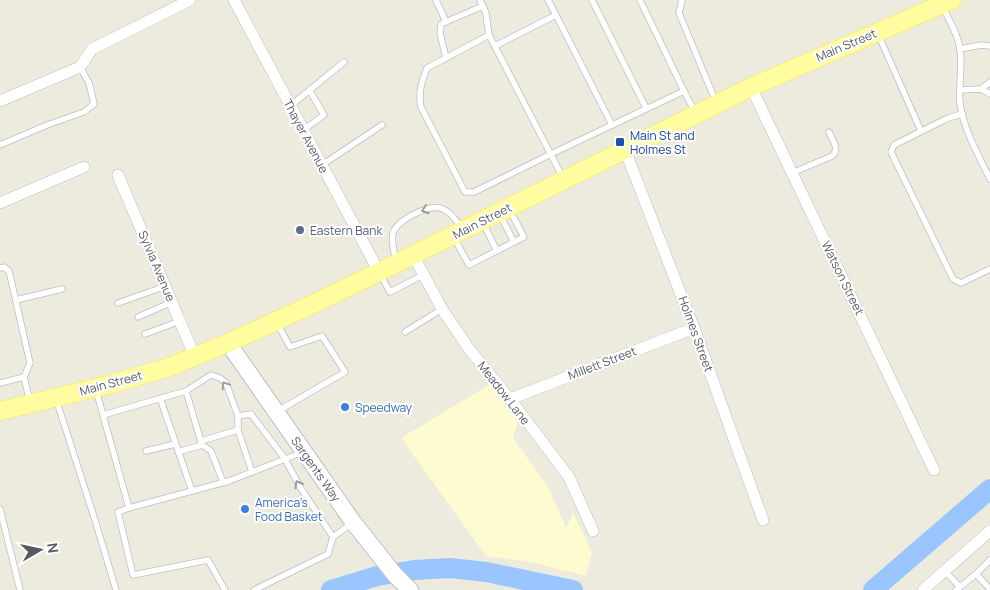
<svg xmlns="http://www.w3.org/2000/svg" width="990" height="590" viewBox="0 0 990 590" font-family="Manrope,sans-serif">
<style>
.commercial{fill:#fffbd0}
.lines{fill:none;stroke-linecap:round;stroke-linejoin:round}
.river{stroke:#9bc5ff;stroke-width:20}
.lane-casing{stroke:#bbbdc4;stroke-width:7}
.street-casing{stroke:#bbbdc4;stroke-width:12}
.secondary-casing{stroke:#bbbec6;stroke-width:18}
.primary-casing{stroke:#fee445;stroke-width:19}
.lane{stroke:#fff;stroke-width:5.5}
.street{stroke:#fff;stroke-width:11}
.secondary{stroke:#fff;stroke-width:16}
.primary{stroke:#fffda0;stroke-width:18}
.oneway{stroke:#9a9ca0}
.transit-dot{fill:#1a4fb4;stroke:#fff;stroke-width:2}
.service-dot{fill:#5c6f8a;stroke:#fff;stroke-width:2}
.shop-dot{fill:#3f7fe0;stroke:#fff;stroke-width:2}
.labels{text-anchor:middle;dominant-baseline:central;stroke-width:4;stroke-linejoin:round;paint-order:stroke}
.street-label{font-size:12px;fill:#575a61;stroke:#fff}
.transit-label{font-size:12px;fill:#164399;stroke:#fff;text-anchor:start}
.service-label{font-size:12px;fill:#4e5e75;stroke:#fff;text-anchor:start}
.shop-label{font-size:12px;fill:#366cbe;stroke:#fff;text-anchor:start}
</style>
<rect width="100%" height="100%" fill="#ecebde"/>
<!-- commercial -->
<path class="commercial" d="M489,385l29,36 -5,17 35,49 18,41 7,-15 19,39 -6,24 -56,-14 -44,-6 -85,-118z"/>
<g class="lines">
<!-- river -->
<g class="river">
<path d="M331,590l46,-14 37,-6 36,-2 36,4 87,18"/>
<path d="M873,590l117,-101"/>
</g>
<defs>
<g id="lane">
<path d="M436,0l10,22"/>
<path d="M480,0l6,13 1,9 2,13 74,143"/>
<path d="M548,0l8,15"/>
<path d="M592,0l54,108"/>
<path d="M682,0l-3,13 37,89"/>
<path d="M942,6c7,14 16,28 18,43 3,18 -2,37 0,54 4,28 18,51 30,76"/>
<path d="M878,34l43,97"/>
<path d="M489,35l-62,33c-5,13 -9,24 -6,39l44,85h9l77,-38 133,-63 -44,-91"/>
<path d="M495,46l61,-31 56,110"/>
<path d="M960,49l21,-4 9,1"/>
<path d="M446,58l-6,-25 1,-9 42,-18"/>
<path d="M981,89l9,-7"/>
<path d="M960,90l21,-1 9,5"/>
<path d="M684,91l11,21"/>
<path d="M290,106l54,-44"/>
<path d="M962,114l-14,4 -54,27 -3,7 62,127 8,4 29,-14"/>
<path d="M303,130l21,-15 -14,-24"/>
<path d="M0,145l47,-20 37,-13 10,-8 -5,-21 -9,-16"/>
<path d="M322,165l60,-40"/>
<path d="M792,173l40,-17c8,-7 1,-15 -3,-24"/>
<path d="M509,209l15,28 -10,5"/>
<path d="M483,223l14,28"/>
<path d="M454,238l15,27 45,-23 -14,-27"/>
<path d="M396,261c-2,-9 -5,-19 -3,-28 4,-13 37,-30 50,-24 8,3 14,13 19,19"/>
<path d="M0,268l4,-1 5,4 21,92 -6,14 6,25"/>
<path d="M380,274l10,18 33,-17"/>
<path d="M16,300l46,-11"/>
<path d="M118,303l48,-17"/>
<path d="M138,317l34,-15"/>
<path d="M277,323l13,24 32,-11 23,36 -67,39"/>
<path d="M405,332l37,-23"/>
<path d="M145,334l35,-13"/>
<path d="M0,383l24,-6"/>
<path d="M96,390l33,118 100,-27 74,-29"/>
<path d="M186,391l25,-16 9,3 6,5 12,33v14l14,42"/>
<path d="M160,398l32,93"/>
<path d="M56,399l39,121 21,70"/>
<path d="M103,415l83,-24 16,54 9,6 12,31"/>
<path d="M238,416l13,-2 34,45 15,28 33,50"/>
<path d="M201,441l37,-11"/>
<path d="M146,451l29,-7"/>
<path d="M178,452l24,-7"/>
<path d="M129,508l-11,4 15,63 75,-15 17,30"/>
<path d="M0,509l20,81"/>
<path d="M945,571l15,16 -4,3"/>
<path d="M976,574l14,15"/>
<path d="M960,587l16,-13 14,-14"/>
<path d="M254,590l74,-36 5,-17 19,-14"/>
</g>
<g id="street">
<path d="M234,0l145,272"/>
<path d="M751,87l183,383"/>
<path d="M0,101l80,-34 12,-18 98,-49"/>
<path d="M625,150l69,178 69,192"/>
<path d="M118,175l77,182"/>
<path d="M0,203l84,-36"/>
<path d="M413,255l29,54 27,40 41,50 59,78 24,54"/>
<path d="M510,399l184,-71"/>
<path d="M923,590l67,-59"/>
</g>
<path id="secondary" d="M228,343l125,179 42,53 15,15"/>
<path id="primary" d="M0,411l115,-28 54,-16 59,-24 85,-39 66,-32 372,-185 201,-87"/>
</defs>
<!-- lane casing -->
<use href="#lane" class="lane-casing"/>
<!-- street casing -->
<use href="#street" class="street-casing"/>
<!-- secondary casing -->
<use href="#secondary" class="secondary-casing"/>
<!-- primary casing -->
<use href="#primary" class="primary-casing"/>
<!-- lane -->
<use href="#lane" class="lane"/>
<!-- street -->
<use href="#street" class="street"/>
<!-- secondary -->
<use href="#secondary" class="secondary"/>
<!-- primary -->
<use href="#primary" class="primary"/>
</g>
<!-- one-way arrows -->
<defs><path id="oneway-chevron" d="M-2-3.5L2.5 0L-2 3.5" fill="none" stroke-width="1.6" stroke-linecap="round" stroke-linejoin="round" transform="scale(1.25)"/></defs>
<g class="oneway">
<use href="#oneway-chevron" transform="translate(425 210) rotate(160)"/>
<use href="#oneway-chevron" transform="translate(225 385) rotate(-123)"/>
<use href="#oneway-chevron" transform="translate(298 484) rotate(-120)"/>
</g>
<!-- markers -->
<rect class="transit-dot" x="615" y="137" width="10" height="10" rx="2.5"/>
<circle class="service-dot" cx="300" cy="230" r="5"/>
<g class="shop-dot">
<circle cx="345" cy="407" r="5"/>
<circle cx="245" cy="509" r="5"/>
</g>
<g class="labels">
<!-- street labels -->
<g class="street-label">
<text transform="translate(846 45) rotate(-23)">Main Street</text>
<text transform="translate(306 136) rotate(62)">Thayer Avenue</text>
<text transform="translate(482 221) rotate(-27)">Main Street</text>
<text transform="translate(157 266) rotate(67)">Sylvia Avenue</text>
<text transform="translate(843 278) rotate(64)">Watson Street</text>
<text transform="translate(696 334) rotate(70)">Holmes Street</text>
<text transform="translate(602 363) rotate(-21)">Millett Street</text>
<text transform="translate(111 383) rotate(-15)">Main Street</text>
<text transform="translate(504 393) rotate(52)">Meadow Lane</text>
<text transform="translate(316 469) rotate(55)">Sargents Way</text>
</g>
<!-- transit labels -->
<g class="transit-label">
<text x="630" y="135">Main St and<tspan x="630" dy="14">Holmes St</tspan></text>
</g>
<!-- service labels -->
<g class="service-label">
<text x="310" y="230">Eastern Bank</text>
</g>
<!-- shop labels -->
<g class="shop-label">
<text x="355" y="407">Speedway</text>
<text x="255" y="502">America's<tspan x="255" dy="14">Food Basket</tspan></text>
</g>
</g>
<!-- north arrow -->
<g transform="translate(40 550) rotate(81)" stroke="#ffffff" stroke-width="4" paint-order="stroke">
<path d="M0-4L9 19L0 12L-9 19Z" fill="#575a61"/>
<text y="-8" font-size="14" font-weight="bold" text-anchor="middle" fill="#575a61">N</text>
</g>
</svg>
